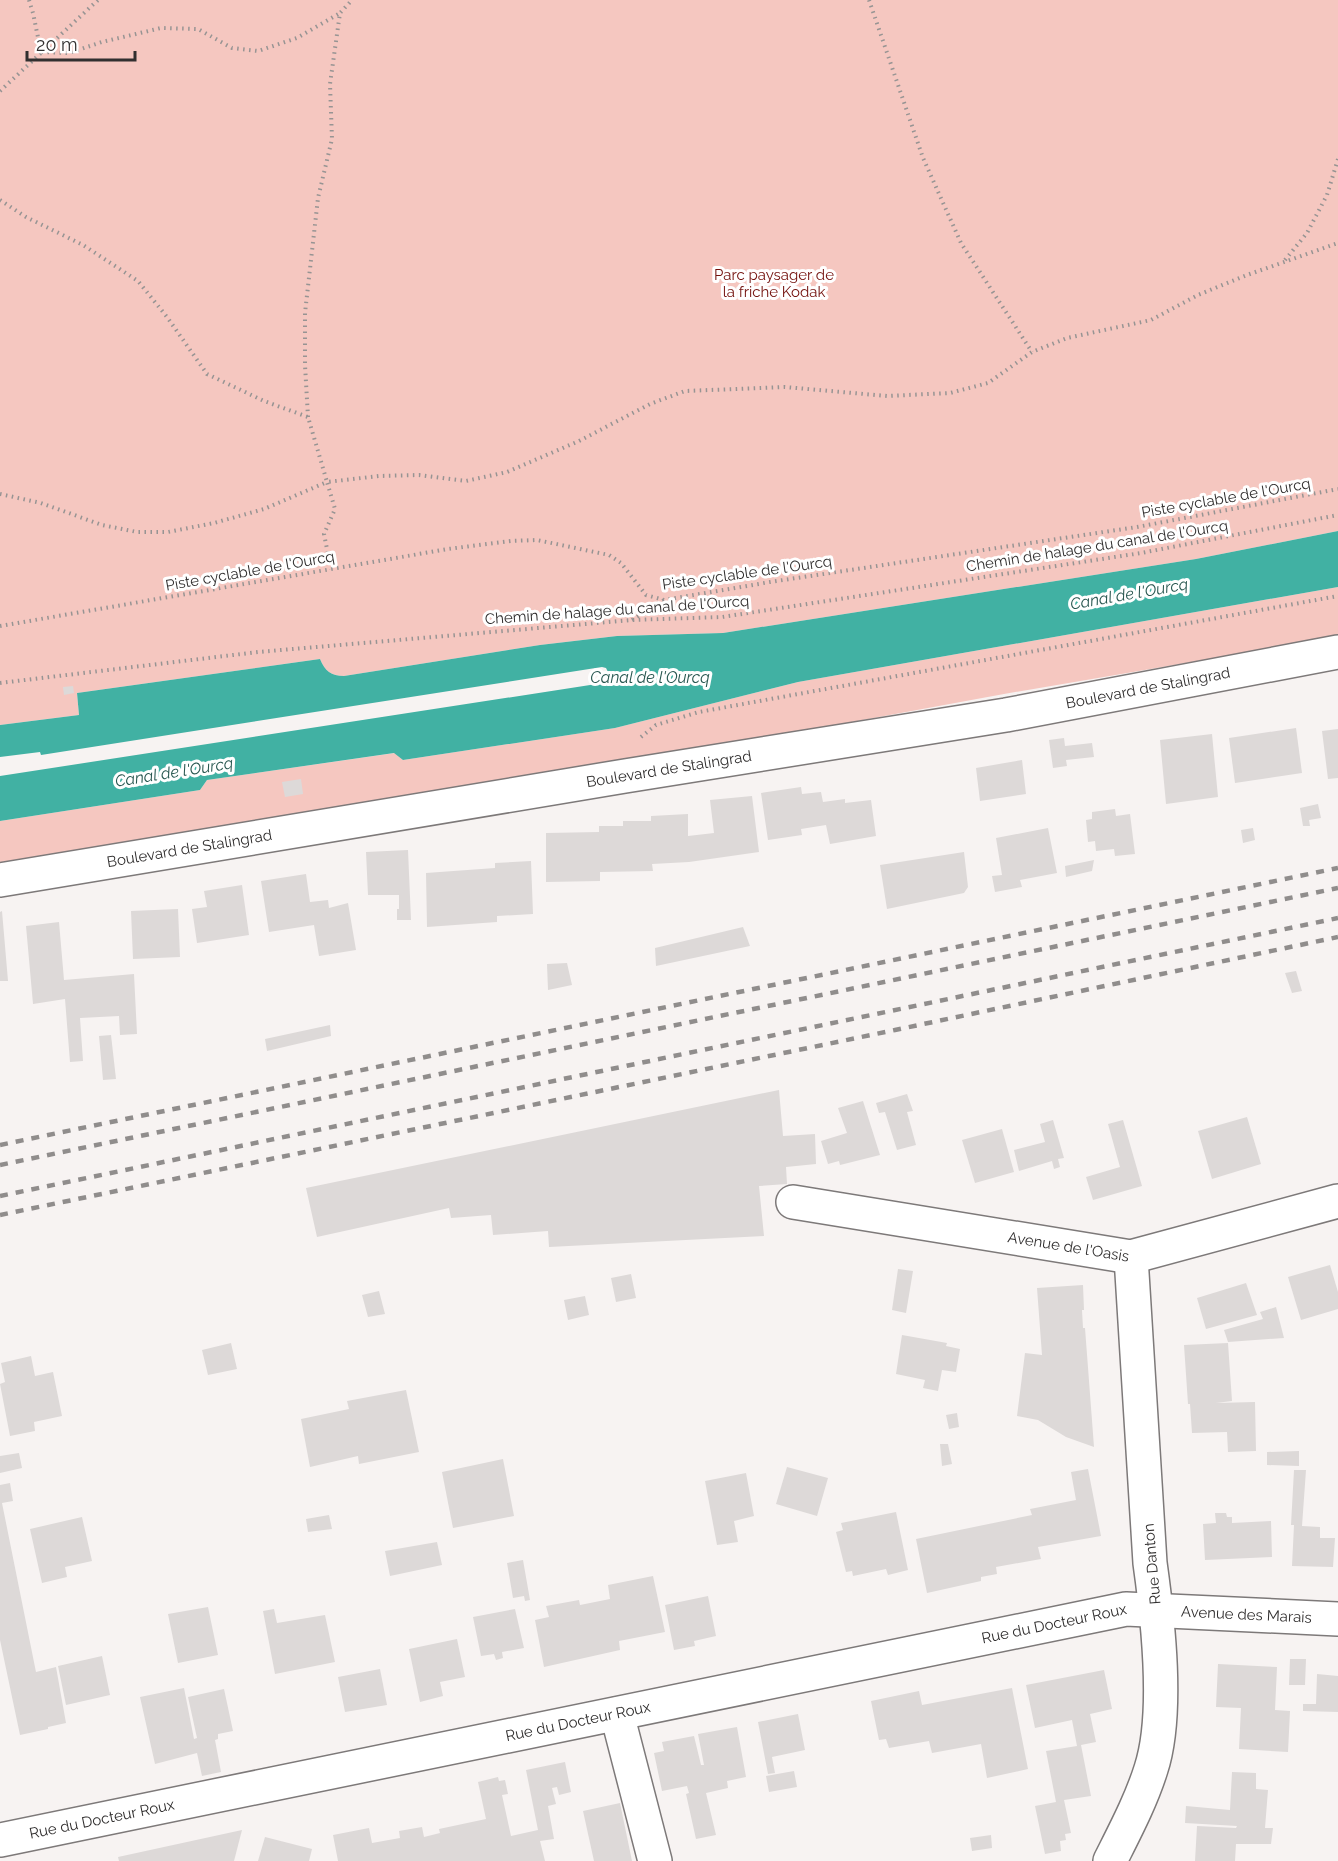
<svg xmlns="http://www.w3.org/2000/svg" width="1338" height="1861" viewBox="0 0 1338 1861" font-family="Raleway,sans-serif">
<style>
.green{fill:#f5c7c0}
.water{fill:#41b1a3}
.building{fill:#ddd9d8}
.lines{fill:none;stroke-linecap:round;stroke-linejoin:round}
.minor-casing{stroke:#7d7979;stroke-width:36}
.path{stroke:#979493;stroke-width:4;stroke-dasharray:1.5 4.5;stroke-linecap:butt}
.minor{stroke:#fff;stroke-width:33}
.rail{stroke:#908d8c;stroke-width:4.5;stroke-dasharray:8 8;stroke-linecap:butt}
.labels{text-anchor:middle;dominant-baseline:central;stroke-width:6;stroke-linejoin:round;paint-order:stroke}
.park-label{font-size:15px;fill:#73100c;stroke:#fff}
.street-label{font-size:15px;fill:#312f2f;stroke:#fff}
.water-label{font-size:16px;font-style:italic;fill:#285750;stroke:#fff}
</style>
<rect width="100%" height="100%" fill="#f7f3f2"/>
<!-- green -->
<g class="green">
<path d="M0,0h1338v531l-142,28 -473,74 -106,3 -77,9 -196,31c-13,0 -19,-5 -24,-17l-243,34 2,22 -79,10z"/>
<path d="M1338,587v50l-334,57 -376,69 -628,104v-46l200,-31 7,-10 188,-27 8,7 212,-32 183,-46z"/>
</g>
<!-- water -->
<path class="water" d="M1338,531v56l-540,95 -183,46 -212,32 -9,-7 -187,27 -7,10 -200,31v-45l603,-93 5,-3 1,-6 -3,-6 -4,-1 -561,88 -1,-3 -40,5v-32l79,-10 -2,-22 243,-34c5,12 11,17 24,17l196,-31 77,-9 106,-3 473,-74z"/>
<!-- building -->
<g class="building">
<path d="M73,686l1,7 -10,2 -1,-8z"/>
<path d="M1296,728l6,45 -67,10 -6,-45z"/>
<path d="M1338,729v49l-10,1 -6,-48z"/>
<path d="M1212,734l6,63 -52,7 -6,-64z"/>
<path d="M1064,738l1,8 27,-3 2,14 -28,3 1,6 -14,2 -4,-28z"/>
<path d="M1022,760l4,34 -46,7 -4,-33z"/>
<path d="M301,779l2,15 -18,3 -3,-15z"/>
<path d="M801,787l1,7 19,-2 2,10 22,-3v4l26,-3 5,36 -46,8 -4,-19 -25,4 1,6 -34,5 -7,-47z"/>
<path d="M752,796l7,56 -70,10 -37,2 1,7 -53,1v9l-54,1v-49l53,-1v-6h24v-5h28v-5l37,-2v22l26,-3 -4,-33z"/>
<path d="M1318,804l3,14 -12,2 1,6h-7l-3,-18z"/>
<path d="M1115,809l1,7 14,-2 5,40 -20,2 -1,-7 -18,2 -1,-10 -7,1 -2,-22 6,-1v-7z"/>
<path d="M1048,828l9,45 -37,7 2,7 -27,5 -3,-16 10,-1 -6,-37z"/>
<path d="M1253,828l2,12 -12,3 -2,-13z"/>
<path d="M408,850l3,70h-14v-11h2v-14h-31l-2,-43z"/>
<path d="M964,852l4,35 -4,6 -77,16 -7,-44z"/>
<path d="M1094,860l-2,11 -26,6 -1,-11z"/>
<path d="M531,861l2,53 -36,2v6l-70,5 -1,-54 69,-5v-5z"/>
<path d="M306,874l4,28 18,-2 1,8 19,-5 8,47 -37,6 -5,-31 -45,7 -8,-51z"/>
<path d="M242,885l7,50 -52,8 -5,-34 15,-2 -3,-16z"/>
<path d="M178,909l2,48 -47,2 -2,-48z"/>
<path d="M2,911l6,70h-8v-69z"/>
<path d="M59,922l5,58 70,-6 3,60 -17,1 -1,-19 -39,2 3,43 -13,1 -5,-63 -32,5 -7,-78z"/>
<path d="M743,927l7,19 -94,20 -1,-18z"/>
<path d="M567,963l5,22 -24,5 -1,-26z"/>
<path d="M1296,971l6,20 -10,2 -7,-20z"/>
<path d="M330,1025l1,11 -64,15 -2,-12z"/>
<path d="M111,1035l5,44 -13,1 -4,-44z"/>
<path d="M779,1090l4,46 32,-2 1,30 -30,3 1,17 -28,2 5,50 -215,11 -1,-16 -55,4 -2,-20 -40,3 -2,-10 -132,29 -11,-49z"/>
<path d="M907,1094l6,17 -6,1 9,33 -19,5 -12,-38 -6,1 -3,-10z"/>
<path d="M863,1101l17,54 -40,10 -1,-4 -11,3 -7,-23 26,-8 -9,-25z"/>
<path d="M1247,1117l14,47 -49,15 -14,-48z"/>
<path d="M1053,1120l11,38 -6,1 2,8 -6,2 -2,-8 -33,10 -5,-21 31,-8 -5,-18z"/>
<path d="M1123,1120l19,66 -49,14 -7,-23 34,-10 -12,-43z"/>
<path d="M1002,1129l12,43 -39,11 -13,-43z"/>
<path d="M1330,1265l8,27v17l-37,11 -13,-43z"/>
<path d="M898,1269l15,2 -7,42 -14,-3z"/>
<path d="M631,1274l5,24 -20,4 -5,-24z"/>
<path d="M1246,1283l11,32 -51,14 -9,-31z"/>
<path d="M1083,1285l1,25h-2l1,18h2l9,119 -28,-10 -28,-17 -21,-4 8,-63 17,2 -5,-67z"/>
<path d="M379,1291l6,23 -17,3 -6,-22z"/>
<path d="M585,1296l4,19 -21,5 -4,-20z"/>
<path d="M1276,1307l8,31 -56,4 -4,-12 39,-11 -3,-7z"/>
<path d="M902,1335l45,8 -1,3 14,3 -4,23 -14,-2 -4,21 -15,-3 2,-8 -29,-6z"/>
<path d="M231,1343l6,26 -29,6 -6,-25z"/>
<path d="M1228,1343l4,58 -16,2 39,-1 1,49 -28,1 -1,-20 -35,1 -2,-29h-2l-4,-59z"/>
<path d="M31,1356l4,20 18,-4 9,44 -28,6 1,9 -25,5 -10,-52 5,-2 -4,-19z"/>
<path d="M406,1390l13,62 -60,12 -1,-8 -48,11 -9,-48 48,-10 -2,-8z"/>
<path d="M957,1413l2,14 -10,2 -3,-14z"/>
<path d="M940,1444h8l4,20 -10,2z"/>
<path d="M1299,1451v15l-32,-1v-13z"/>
<path d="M19,1453l3,15 -22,5v-17z"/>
<path d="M503,1459l11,57 -61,12 -11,-56z"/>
<path d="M787,1467l41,11 -11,38 -41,-12z"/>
<path d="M1088,1469l13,67 -63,11 3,12 -45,8 1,7 -16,3v4l-54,12 -11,-54 116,-24 -2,-6 46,-9 -5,-28z"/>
<path d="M1294,1470h12l-4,56 18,1v11h15l-2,29 -41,-1 2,-41h-3z"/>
<path d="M746,1473l8,43 -20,5 4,21 -21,3 -12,-64z"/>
<path d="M10,1483l3,18 -11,2 34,169 20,-5 10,56 -18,4v2l-28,6 -20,-95v-155z"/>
<path d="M896,1512l12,58 -20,5 -2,-6 -33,7 -1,-5 -6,1 -10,-40 7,-2 -2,-7z"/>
<path d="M1215,1513h11l1,4h5v6l39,-2 1,36 -67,3 -2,-36 13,-1z"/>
<path d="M329,1515l3,14 -24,3 -2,-13z"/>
<path d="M82,1517l10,44 -27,6 2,10 -25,6 -12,-54z"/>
<path d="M437,1542l5,23 -52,11 -5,-25z"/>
<path d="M523,1560l7,40 -5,1 -1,-5 -11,2 -6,-35z"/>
<path d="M653,1576l12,56 -46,9 1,9 -76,17 -9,-47 14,-3 -3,-11 33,-6 1,5 30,-6 -2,-14z"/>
<path d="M708,1596l8,40 -22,5 1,5 -21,4 -9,-45z"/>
<path d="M208,1607l10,48 -40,8 -10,-49z"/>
<path d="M274,1609l3,14 48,-8 10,47 -60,12 -12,-63z"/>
<path d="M515,1609l9,39 -22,4 1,6 -7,2 -2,-6 -13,2 -8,-39z"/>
<path d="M457,1639l8,38 -25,5 3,14 -23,6 -11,-53z"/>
<path d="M102,1656l8,39 -44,10 -8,-39z"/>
<path d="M1290,1659h16l-1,26h-16z"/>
<path d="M1218,1664l59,3 -2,43 15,1 -2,41 -49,-3 2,-41 -25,-1z"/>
<path d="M380,1669l7,36 -42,7 -7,-35z"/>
<path d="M1104,1670l8,39 -22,5 6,28 -15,3 10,51 -27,4 7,33 -6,1 1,6 -6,1 1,10 -16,3 -10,-48 21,-4 -10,-51 31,-5 -5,-26 -37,8 -9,-43z"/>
<path d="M1317,1674l21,2v36l-35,-1v-7h13z"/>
<path d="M184,1688l10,51 3,-1 -9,-41 36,-8 9,42 -15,3v5l-3,1 6,32 -19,4 -5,-23 -42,11 -15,-67z"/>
<path d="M1012,1688l16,81 -41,9 -6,-34 -49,9 -3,-12 -40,7 -3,-9 -7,1 -8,-39 48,-10 3,14z"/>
<path d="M798,1714l7,36 -33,7 3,16 -7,1 -10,-52z"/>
<path d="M737,1727l9,50 -19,4 1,7 -22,5 10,42 -20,4 -10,-45 3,-1 -2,-7 -25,5 -8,-38 10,-2 -2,-9 32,-6 7,29h3l-6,-31z"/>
<path d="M565,1762l6,30 -12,3 -2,-8 -5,1 4,16 -8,2 6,33 -14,2 5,20h-207l-5,-26 36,-7 3,15 28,-5 -1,-7 23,-4 2,10 16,-4 -1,-4 47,-10 -8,-37 20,-5 1,4 6,-1 3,14 -6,1 9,41 27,-6 -12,-60z"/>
<path d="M794,1771l3,16 -28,5 -3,-16z"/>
<path d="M1232,1772l24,1v16l12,1 -3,38h8l-2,16h-35l-1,17h-40l2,-35 39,2 1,-2 -52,-3 1,-17 44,4z"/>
<path d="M620,1803l12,58h-38l-11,-50z"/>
<path d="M242,1830l-8,31h-115l-1,-4z"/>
<path d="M991,1835l1,13 -20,3 -2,-13z"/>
<path d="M265,1837l47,12 -3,12h-51z"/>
</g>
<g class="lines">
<defs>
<g id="minor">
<path id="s1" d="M0,880l625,-104 381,-61 332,-63"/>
<path id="s2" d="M793,1202l338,55 207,-56"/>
<path d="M617,1714l38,147"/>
<path id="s3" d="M0,1840l1126,-231 212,10"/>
<path d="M1110,1861c15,-30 31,-60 41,-92 18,-55 7,-149 -1,-206l-19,-306"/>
</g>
</defs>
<!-- minor casing -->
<use href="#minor" class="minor-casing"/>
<!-- path -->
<g class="path">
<path d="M29,0l4,13 8,39 28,1 33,-11 59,-14 37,1 34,19 26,3 39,-13 43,-25"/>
<path d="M869,0l54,158 38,85 71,109"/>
<path d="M0,91l98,-91"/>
<path d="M0,200l26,17 57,28 55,36 29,36 40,57 57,27 44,16 19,65 52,-6 40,-1 47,6 41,-9 72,-31 71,-37 35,-13 100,-4 102,9 63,-3 38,-10 44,-31 35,-14 84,-18 47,-25 49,-20 91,-32"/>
<path d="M1285,260l22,-27 20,-38 11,-36"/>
<path d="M308,417l-3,-52v-52l13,-115 14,-59 -2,-55 10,-71 12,-13"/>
<path d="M0,494l41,9 61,22 35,7h31l46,-9 50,-14 63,-27 8,27 -11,25 7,35"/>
<path d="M632,620l32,-20"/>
<path d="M0,626l448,-77 63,-8 26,-1 72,15 12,8 25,32 18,5 106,-18 367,-55 201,-38"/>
<path d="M0,683l258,-31 374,-32 90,-3 419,-64 197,-38"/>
<path d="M641,737l15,-12 43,-13 639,-116"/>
</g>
<!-- minor -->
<use href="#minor" class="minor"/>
<!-- rail -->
<g class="rail">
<path d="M0,1145l1338,-277"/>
<path d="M0,1165l1338,-277"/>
<path d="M0,1196l1338,-278"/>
<path d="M0,1215l895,-185 443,-93"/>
</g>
</g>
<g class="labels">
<!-- park labels -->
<g class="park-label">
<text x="774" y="275">Parc paysager de<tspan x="774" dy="17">la friche Kodak</tspan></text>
</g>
<!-- street labels -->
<g class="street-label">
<text transform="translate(1226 498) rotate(-10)">Piste cyclable de l'Ourcq</text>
<text transform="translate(1097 546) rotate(-9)">Chemin de halage du canal de l'Ourcq</text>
<text transform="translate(250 571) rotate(-10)">Piste cyclable de l'Ourcq</text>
<text transform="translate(747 573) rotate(-8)">Piste cyclable de l'Ourcq</text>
<text transform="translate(617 610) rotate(-4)">Chemin de halage du canal de l'Ourcq</text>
<text stroke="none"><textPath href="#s1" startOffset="1164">Boulevard de Stalingrad</textPath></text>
<text stroke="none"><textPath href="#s1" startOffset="678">Boulevard de Stalingrad</textPath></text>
<text stroke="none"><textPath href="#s1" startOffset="192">Boulevard de Stalingrad</textPath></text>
<text stroke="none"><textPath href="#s2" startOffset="279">Avenue de l'Oasis</textPath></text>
<text transform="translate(1152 1564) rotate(-95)">Rue Danton</text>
<text stroke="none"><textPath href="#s3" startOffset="1270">Avenue des Marais</textPath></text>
<text stroke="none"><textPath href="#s3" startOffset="1076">Rue du Docteur Roux</textPath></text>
<text stroke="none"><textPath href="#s3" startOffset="590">Rue du Docteur Roux</textPath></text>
<text stroke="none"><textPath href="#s3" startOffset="104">Rue du Docteur Roux</textPath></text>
</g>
<!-- water labels -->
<g class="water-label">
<text transform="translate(1129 594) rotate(-10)">Canal de l'Ourcq</text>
<text x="650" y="677">Canal de l'Ourcq</text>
<text transform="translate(174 772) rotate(-9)">Canal de l'Ourcq</text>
</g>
</g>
<!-- scale -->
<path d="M27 51v9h108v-9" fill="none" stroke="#312f2f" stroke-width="3"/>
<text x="36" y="51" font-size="18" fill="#312f2f" stroke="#ffffff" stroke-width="4.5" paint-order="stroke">20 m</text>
</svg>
